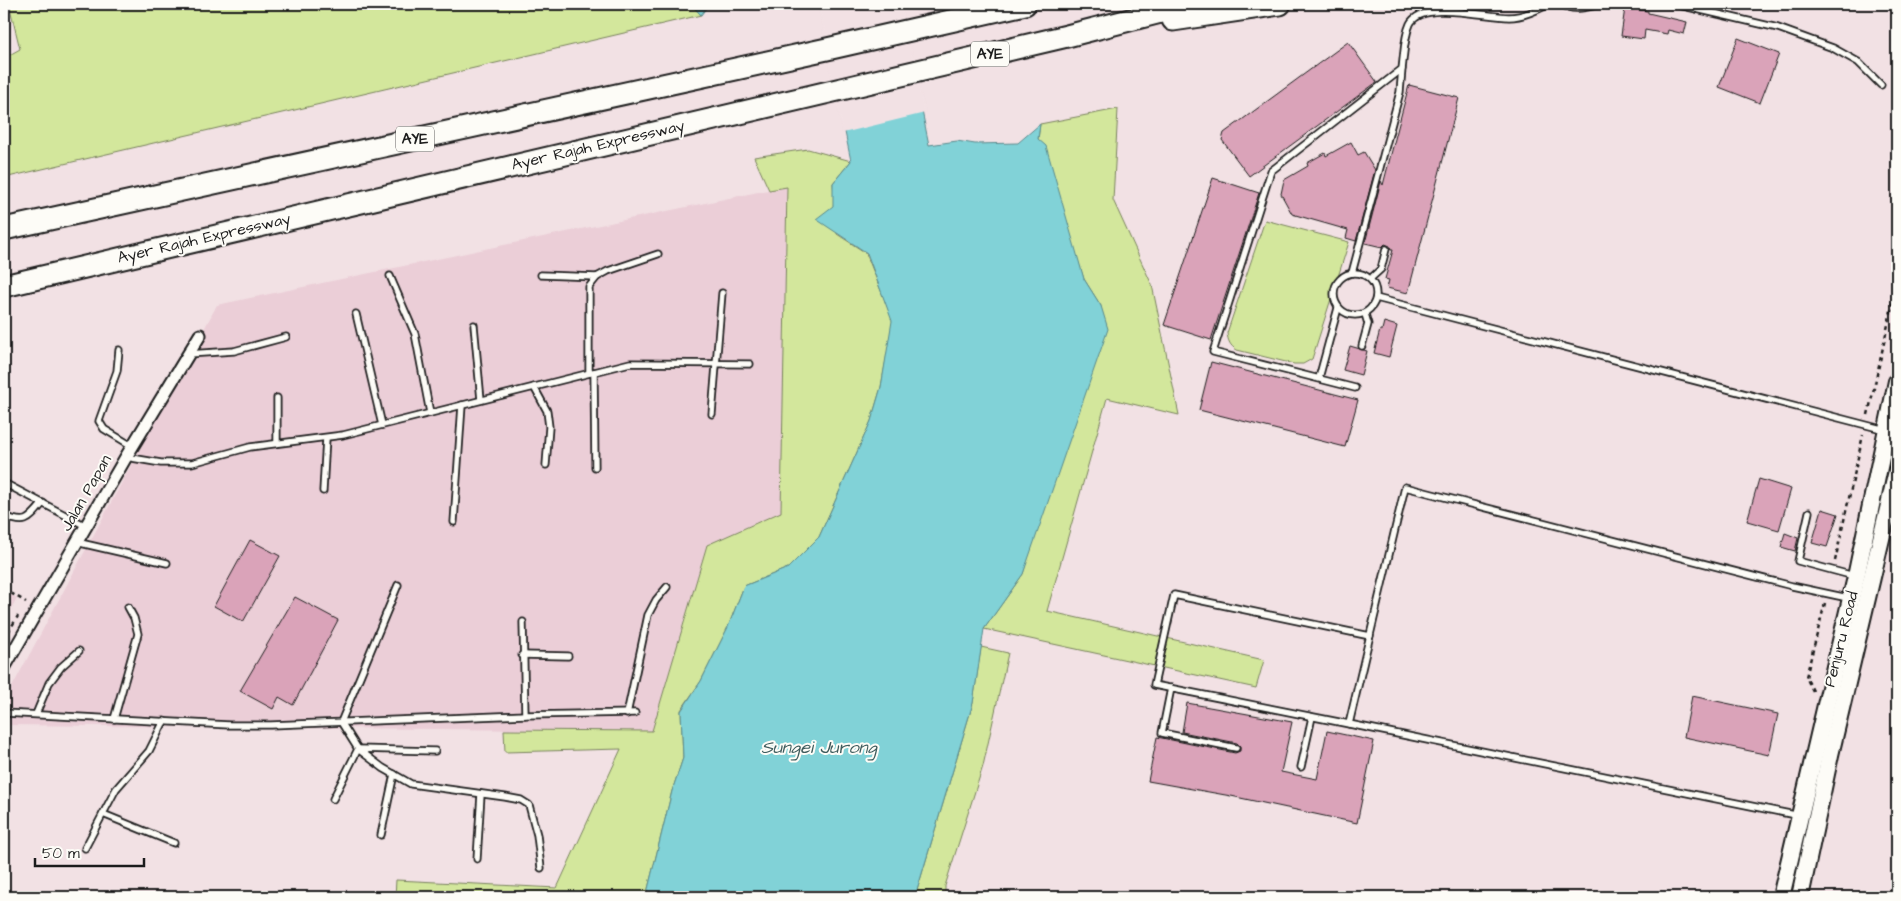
<svg xmlns="http://www.w3.org/2000/svg" width="1901" height="901" viewBox="0 0 1901 901" font-family="'Architects Daughter',sans-serif">
<style>
.built{fill:#ebced7}
.green{fill:#d3e79c;stroke:#78825c}
.water{fill:#81d2d7;stroke:#59898c}
.pier{fill:#f2e1e4}
.building{fill:#daa3b9;stroke:#1c1c1c}
.lines{fill:none;stroke-linecap:round;stroke-linejoin:round}
.lane-casing{stroke:#1c1c1c;stroke-width:9}
.street-casing{stroke:#1c1c1c;stroke-width:15}
.secondary-casing{stroke:#1c1c1c;stroke-width:20}
.highway-casing{stroke:#1c1c1c;stroke-width:25}
.path{stroke:#1c1c1c;stroke-width:2.5;stroke-dasharray:4 4;stroke-linecap:butt}
.lane{stroke:#fdfcf7;stroke-width:5.5}
.street{stroke:#fdfcf7;stroke-width:11}
.secondary{stroke:#fdfcf7;stroke-width:16}
.highway{stroke:#fdfcf7;stroke-width:21}
.labels{text-anchor:middle;dominant-baseline:central;stroke-width:4;stroke-linejoin:round;paint-order:stroke}
.shield{fill:#fdfcf7;stroke:#605f5e;stroke-width:1}
.shield-label{font-size:15px;font-weight:bold;fill:#1c1c1c}
.street-label{font-size:16px;fill:#1c1c1c;stroke:#fdfcf7}
.water-label{font-size:18px;font-style:italic;fill:#3f5c5d;stroke:#fdfcf7}
</style>
<rect width="100%" height="100%" fill="#f2e1e4"/>
<filter id="ink" filterUnits="userSpaceOnUse"><feTurbulence type="fractalNoise" baseFrequency=".02" numOctaves="2"/><feDisplacementMap in="SourceGraphic" scale="10" xChannelSelector="R" yChannelSelector="G"/><feConvolveMatrix kernelMatrix="1 2 1 2 8 2 1 2 1" color-interpolation-filters="sRGB"/></filter>
<g filter="url(#ink)">
<!-- built -->
<g class="built">
<path d="M787,186l-6,326 -74,33 -55,186 -648,-6v-23l213,-397z"/>
<path d="M4,591l13,7 -13,23z"/>
</g>
<!-- green -->
<g class="green">
<path d="M9,4h682l10,11 -697,163v-120l16,-9z"/>
<path d="M1118,109l-5,91 39,85 27,130 -72,-17 -60,213 217,49 -8,28 -272,-59 39,-55 78,-268 -17,-27 -46,-140 2,-15z"/>
<path d="M808,149l43,12 -18,22 4,51 29,19 27,68 -12,66 -10,34 -52,116 -31,31 -44,18 -16,41 -27,54 -20,29 2,48 -11,33 -26,106h-251l1,-17 161,8 64,-139 -116,3 -1,-22 148,1 55,-186 74,-33 6,-325 -18,3 -15,-33z"/>
<path d="M1265,220l84,22 -37,117 -9,5h-9l-57,-14c-7,-4 -9,-9 -10,-17z"/>
<path d="M981,647l27,6 -25,113 -38,120v11h-30l58,-194z"/>
</g>
<!-- water -->
<g class="water">
<path d="M691,4h18l-8,11z"/>
<path d="M905,28l24,117 28,-4 18,3 43,-1 22,-19 -2,15 8,7 38,133 17,27 7,23 -85,245 -39,55 -11,74 -58,194h-269l26,-106 11,-33 -2,-47 20,-30 27,-54 16,-41 44,-18 31,-31 52,-116 10,-34 11,-66 -25,-68 -51,-34 17,-13v-23l18,-22 -24,-116z"/>
</g>
<!-- pier -->
<path class="pier" d="M817,4h84l24,109 -82,20 -18,-88 -2,-20z"/>
<!-- building -->
<g class="building">
<path d="M1625,8l23,3v2l39,9 -3,12 -16,-4 -1,4 -22,-4 -1,9 -23,-3z"/>
<path d="M1738,38l41,16 -19,49 -41,-16z"/>
<path d="M1348,42l29,40 -128,94 -27,-36 2,-7z"/>
<path d="M1409,85l50,13 -51,195 -21,-5 2,-8 -4,-1 8,-29h-2l-1,-4 -5,-2 -3,3 -17,-4 16,-62 2,4z"/>
<path d="M1351,142l7,13 6,-3 11,18 -19,71 -10,-3 2,-8 -56,-16 -11,-20 3,-14 24,-14 -1,-3 18,-10 1,3z"/>
<path d="M1213,178l46,15 -48,147 -47,-15z"/>
<path d="M1384,322l13,4 -8,31 -15,-4 6,-23h2z"/>
<path d="M1350,346l17,5 -6,24 -18,-5z"/>
<path d="M1211,362l147,38 -13,47 -146,-37z"/>
<path d="M1759,479l32,10 -12,41 -32,-9z"/>
<path d="M1822,509l16,5 -11,33 -15,-4z"/>
<path d="M1785,533l13,5 -3,13 -14,-4z"/>
<path d="M250,540l30,16 -37,66 -29,-16z"/>
<path d="M295,597l43,23 -45,85 -14,-8 -6,12 -33,-18z"/>
<path d="M1692,696l86,18 -9,41 -85,-18z"/>
<path d="M1187,703l105,19 -11,50 36,7 10,-48 47,10 -17,82 -126,-27 -83,-15 9,-44 78,16 5,-2v-5l-3,-3 -55,-11z"/>
</g>
<g class="lines">
<defs>
<g id="lane">
<path d="M1561,4c13,8 26,3 40,0"/>
<path d="M1675,4l103,24 55,20 25,14 23,23"/>
<circle cx="1355" cy="294" r="21"/>
<path d="M1352,273l48,-181 2,-23"/>
<path d="M541,275l56,2"/>
<path d="M390,276l25,58 15,79"/>
<path d="M1370,279l11,-10 5,-20"/>
<path d="M1376,298l521,135"/>
<path d="M356,314l26,111"/>
<path d="M474,325l7,75"/>
<path d="M1362,346l6,-22 -3,-10"/>
<path d="M119,350l-2,21 -18,50 5,8 28,17"/>
<path d="M188,354l46,-3 52,-14"/>
<path d="M594,372l1,95"/>
<path d="M589,373v-86l8,-10 11,-6 50,-17"/>
<path d="M1319,378l19,-70"/>
<path d="M534,387l13,24 2,16 -3,38"/>
<path d="M1355,388l-142,-36 58,-181 131,-102c2,-14 2,-32 8,-45 12,-24 75,-7 99,-7 14,0 28,-7 40,-13"/>
<path d="M277,398v45"/>
<path d="M712,414l10,-121"/>
<path d="M126,457l35,6h31l58,-16 93,-12 287,-72 120,1"/>
<path d="M4,483l82,43"/>
<path d="M323,491l3,-53"/>
<path d="M1809,512l-11,49 56,15"/>
<path d="M4,516c22,9 24,5 39,-13"/>
<path d="M454,522l8,-117"/>
<path d="M76,542l91,21"/>
<path d="M398,585l-57,137 17,27 25,19 28,16 94,13 16,3 8,5 8,30 4,33"/>
<path d="M523,622l2,93"/>
<path d="M522,655l46,1"/>
<path d="M1171,688l-9,45 74,15"/>
<path d="M4,713l225,12h42l254,-10 110,-2"/>
<path d="M36,714l13,-31 12,-16 18,-16"/>
<path d="M627,714l21,-99 8,-15 11,-13"/>
<path d="M114,719l24,-85 -4,-16 -6,-11"/>
<path d="M1349,724l-195,-39 20,-90 196,41"/>
<path d="M1301,767l11,-50"/>
<path d="M333,799l25,-50 77,2"/>
<path d="M103,814l71,29"/>
<path d="M1800,816l-451,-92 56,-237 387,99 56,12"/>
<path d="M381,835l13,-61"/>
<path d="M85,848l31,-59 33,-38 15,-30"/>
<path d="M477,859l4,-65"/>
</g>
<path id="street" d="M4,668l122,-211 74,-122"/>
<g id="secondary">
<path d="M1781,897l75,-320 41,-196"/>
<path d="M1800,897l30,-142 67,-284"/>
</g>
<g id="highway">
<path d="M1173,20l107,-16"/>
<path d="M4,229l823,-180 198,-45"/>
<path d="M4,286l1063,-250 125,-32"/>
</g>
</defs>
<!-- lane casing -->
<use href="#lane" class="lane-casing"/>
<!-- street casing -->
<use href="#street" class="street-casing"/>
<!-- secondary casing -->
<use href="#secondary" class="secondary-casing"/>
<!-- highway casing -->
<use href="#highway" class="highway-casing"/>
<!-- path -->
<g class="path">
<path d="M1868,415l29,-131"/>
<path d="M1835,561l28,-126"/>
<path d="M4,589l22,13"/>
<path d="M4,639l14,-23"/>
<path d="M1813,691l-7,-14 19,-74"/>
</g>
<!-- lane -->
<use href="#lane" class="lane"/>
<!-- street -->
<use href="#street" class="street"/>
<!-- secondary -->
<use href="#secondary" class="secondary"/>
<!-- highway -->
<use href="#highway" class="highway"/>
</g>
</g>
<g class="labels">
<!-- shield labels -->
<g class="shield">
<rect x="971" y="41.5" width="38" height="25" rx="4"/>
<rect x="396" y="126.5" width="38" height="25" rx="4"/>
</g>
<g class="shield-label">
<text x="990" y="54">AYE</text>
<text x="415" y="139">AYE</text>
</g>
<!-- street labels -->
<g class="street-label">
<text transform="translate(598 145) rotate(-13)">Ayer Rajah Expressway</text>
<text transform="translate(204 238) rotate(-13)">Ayer Rajah Expressway</text>
<text transform="translate(86 493) rotate(-60)">Jalan Papan</text>
<text transform="translate(1841 639) rotate(-76)">Penjuru Road</text>
</g>
<!-- water labels -->
<g class="water-label">
<text x="819" y="747">Sungei Jurong</text>
</g>
</g>
<!-- margin -->
<rect width="1901" height="901" fill="none" stroke="#fdfcf7" stroke-width="20"/>
<rect x="10" y="10" width="1881" height="881" fill="none" stroke="#1c1c1c" stroke-width="2" filter="url(#ink)"/>
<!-- scale -->
<path d="M35 858v8h109v-8" fill="none" stroke="#1c1c1c" stroke-width="2.5"/>
<text x="42" y="858" font-size="15" fill="#1c1c1c" stroke="#fdfcf7" stroke-width="4" paint-order="stroke">50 m</text>
</svg>
